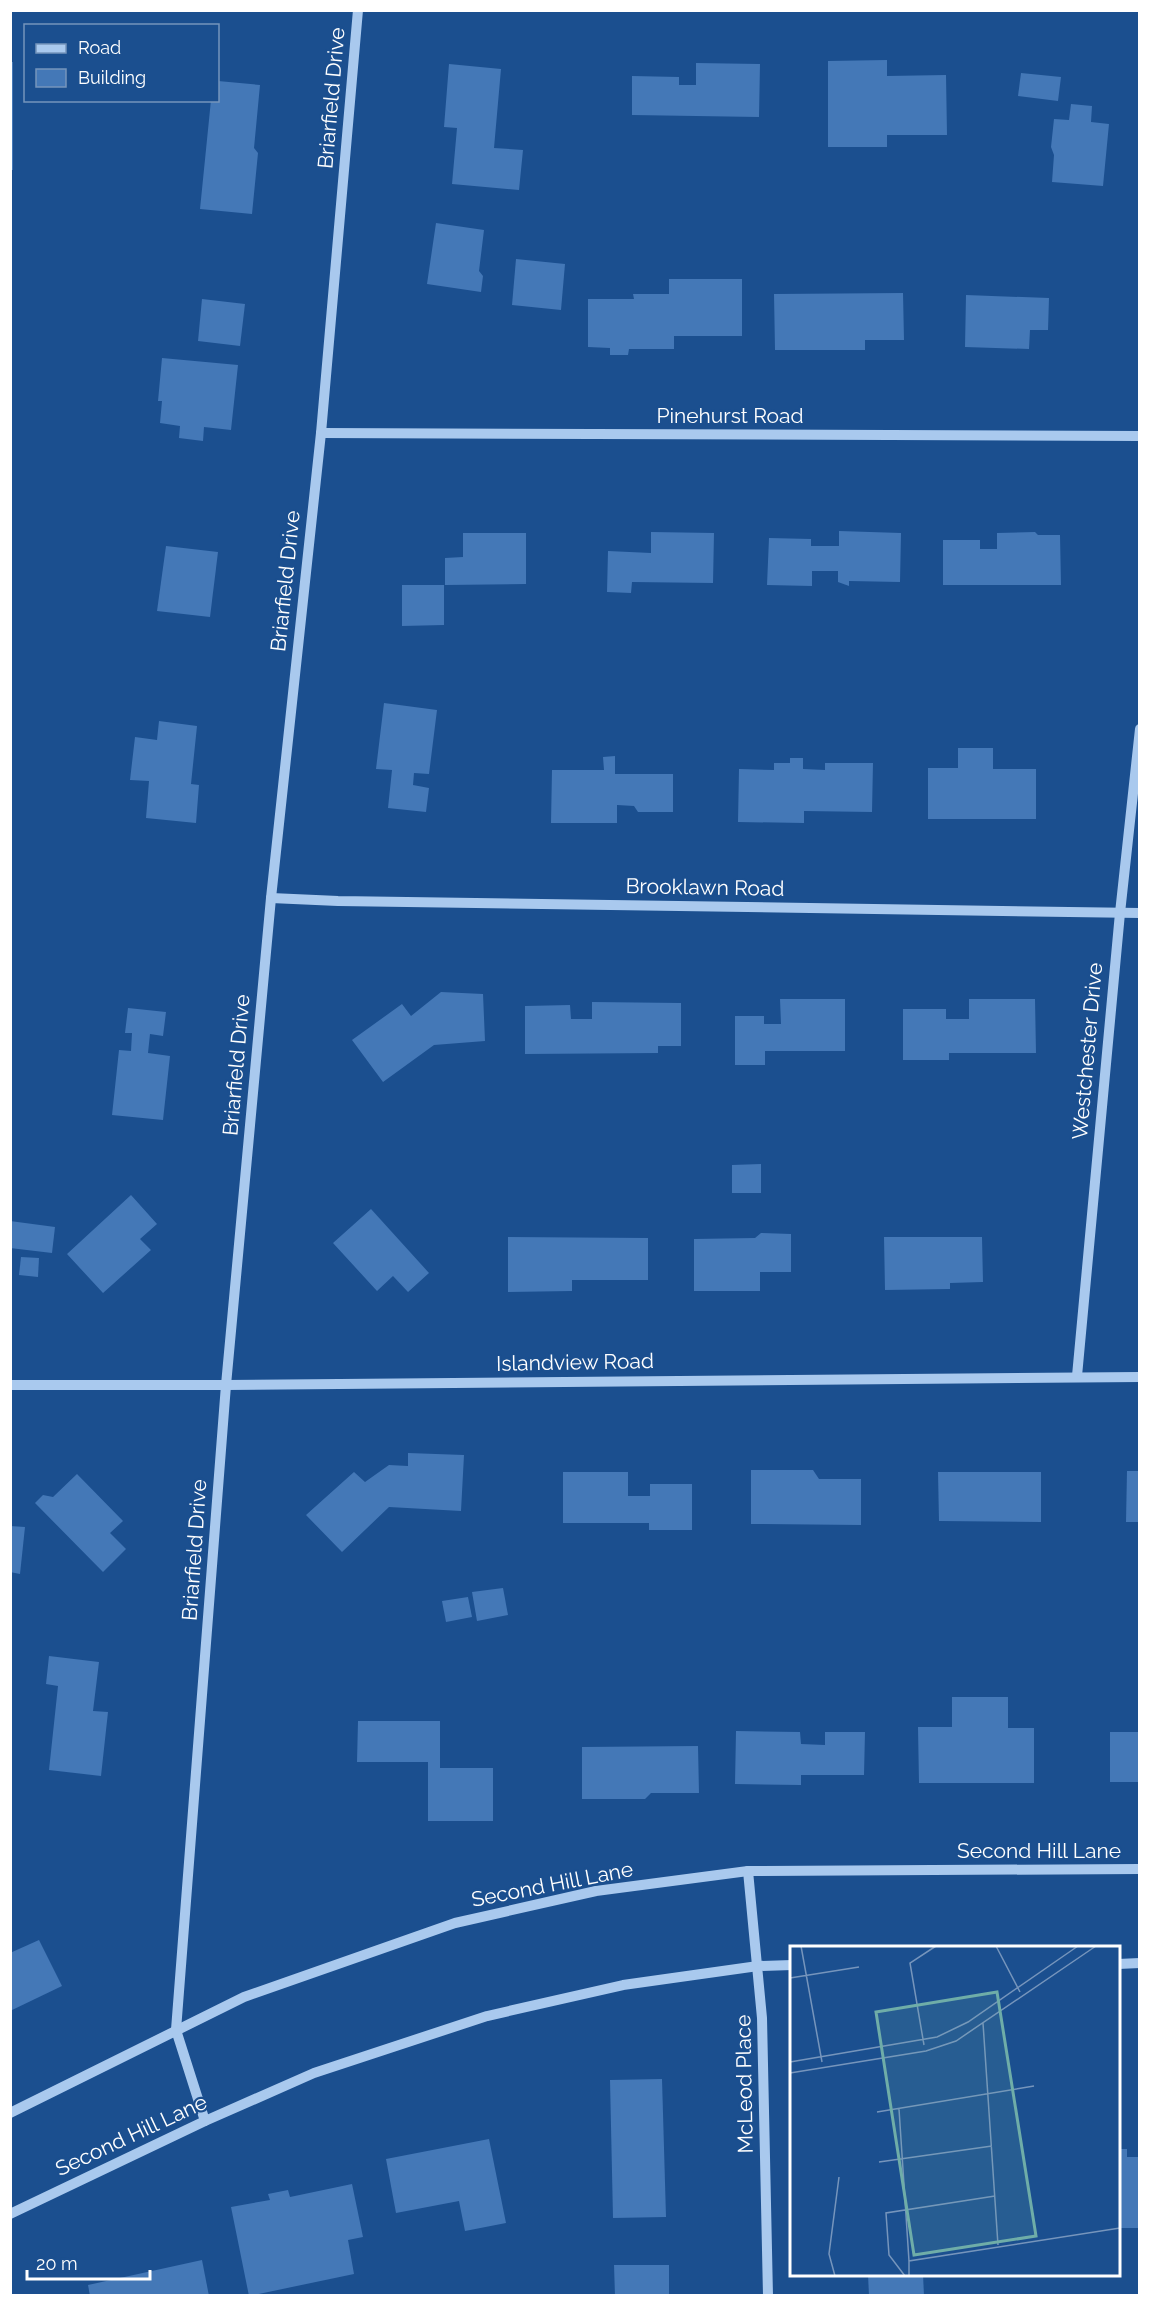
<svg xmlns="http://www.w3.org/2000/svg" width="1150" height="2306" viewBox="0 0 1150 2306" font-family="Raleway,sans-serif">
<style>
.building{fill:#4478b7}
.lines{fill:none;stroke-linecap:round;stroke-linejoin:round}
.minor{stroke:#a9c9ee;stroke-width:10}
.labels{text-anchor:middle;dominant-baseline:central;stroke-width:4.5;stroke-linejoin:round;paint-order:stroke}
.street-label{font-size:21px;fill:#fff;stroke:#1b4f8f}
.inset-road{fill:none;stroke:#7695bc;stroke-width:1.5}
.view{fill:#6fada8;fill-opacity:0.15;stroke:#6fada8;stroke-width:3}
.inset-edge{fill:none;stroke:#fff;stroke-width:3}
</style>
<rect width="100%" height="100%" fill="#1b4f8f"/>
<!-- building -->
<g class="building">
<path d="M887,60v16l59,-1 1,60h-60v12h-59v-86z"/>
<rect x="10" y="62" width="3" height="108"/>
<path d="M696,63l64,1 -1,53 -127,-2v-39l47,1v8h17z"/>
<path d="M449,64l52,5 -7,79 29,2 -4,40 -67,-6 5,-56 -13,-1z"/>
<path d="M1021,73l40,4 -3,24 -40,-5z"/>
<path d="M218,81l42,4 -6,63 4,5 -6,61 -52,-5 11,-109h7z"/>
<path d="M1071,104l21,2 -1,16 18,2 -6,62 -51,-4 2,-27 -3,-8 3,-28 15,1z"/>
<path d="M436,223l48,7 -5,41 4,5 -2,16 -54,-8z"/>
<path d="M516,259l49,5 -4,46 -49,-5z"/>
<path d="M669,279h73v57h-68v13h-45l-1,6h-18v-7l-22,-1v-48h46l-1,-5h36z"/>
<path d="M903,293l1,47h-39v10h-90l-1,-56z"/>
<path d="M966,295l83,3 -1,32h-18l-1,19 -64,-2z"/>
<path d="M202,299l43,5 -5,42 -42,-5z"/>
<path d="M162,358l76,7 -7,65 -27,-3 -1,14 -24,-3 1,-12 -20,-3 2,-22h-4z"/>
<path d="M839,531l62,2 -1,49 -51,-1v5l-11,-4v-11h-26v15l-45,-1 2,-47 42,1v7h28z"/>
<path d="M651,532l63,1 -1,50 -81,-1 -1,11 -24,-1 1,-41 43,2z"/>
<path d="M1035,532l3,3h22l1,50h-118v-45h37v9h17v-16z"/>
<path d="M463,533h63v51l-81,1v-27l18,-1z"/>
<path d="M166,546l52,6 -8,65 -53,-6z"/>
<path d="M402,585h42v40l-42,1z"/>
<path d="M384,703l53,7 -8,64 -15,-1 -1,12 16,3 -3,24 -38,-4 4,-38 -16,-1z"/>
<path d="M159,721l38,5 -6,58 8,1 -3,38 -50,-5 3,-37 -19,-1 5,-43 22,3z"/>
<path d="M958,748h35v21h43v50h-108v-51h30z"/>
<path d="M615,756v18h58v38h-35l-4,-6 -17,-1v18h-66l1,-53h52l-1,-13z"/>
<path d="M790,758h13v11l22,1v-7h48l-1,49 -68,-1v12l-66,-1 1,-53 35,1v-7h16z"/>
<path d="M441,992l42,2 2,47 -51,4 -51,37 -31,-42 50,-36 9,12z"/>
<path d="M780,999h65v52h-80v14h-30v-49h29v8h17z"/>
<path d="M969,999h66l1,54h-87v7h-46v-51h43v10h23z"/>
<path d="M592,1002l89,1v43h-23v7l-133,1v-48l45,-1 1,14h21z"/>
<path d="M128,1008l38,4 -3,24 -13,-2 -2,19 22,3 -7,64 -51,-5 7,-65 12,1 1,-18h-7z"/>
<path d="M761,1164v29h-29v-28z"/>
<path d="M131,1195l26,29 -17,15 11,11 -48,43 -36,-39z"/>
<path d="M371,1209l58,64 -21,19 -15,-16 -16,15 -44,-48z"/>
<path d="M10,1221l45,6 -3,26 -42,-5z"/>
<path d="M761,1233l30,1v38h-31v19h-66v-52l61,-1z"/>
<path d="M508,1237l140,1v42h-76v11l-64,1z"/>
<path d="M884,1237h98l1,45 -33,1v6l-65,1z"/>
<path d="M21,1257l18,1 -1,19 -19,-2z"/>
<path d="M408,1453l56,2 -3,56 -72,-4 -47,45 -36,-37 48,-43 11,10 24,-17 19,1z"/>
<path d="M751,1470h62l6,9h42v46l-110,-1z"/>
<path d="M1127,1471h13v51h-14z"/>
<path d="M563,1472h65v24h22v-12h42v46h-43v-7h-86z"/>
<path d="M938,1472h103v50l-102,-1z"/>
<path d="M77,1474l46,47 -13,12 16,16 -23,23 -68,-69 8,-8 10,2z"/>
<path d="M10,1526l15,1 -5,47 -10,-2z"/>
<path d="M503,1588l5,27 -31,6 -5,-29z"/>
<path d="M468,1597l4,20 -26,5 -4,-21z"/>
<path d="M49,1656l50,6 -6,49 15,1 -7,64 -52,-6 9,-84 -12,-2z"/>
<path d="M952,1697h56v31h26v55h-115l-1,-56h34z"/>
<path d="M358,1721h82v47h53v53h-65v-59h-71z"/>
<path d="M736,1731l64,1 1,12 24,1v-13h40l-1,43h-63v10l-66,-1z"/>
<rect x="1110" y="1732" width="30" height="50"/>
<path d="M698,1746l1,47h-48l-6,6h-63v-52z"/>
<path d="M39,1940l23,46 -52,25v-58z"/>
<path d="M662,2079l4,138 -53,1 -3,-138z"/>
<path d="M489,2139l17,84 -41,8 -6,-30 -63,12 -10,-54z"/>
<path d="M1118,2149h9v8h13v71h-22z"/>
<path d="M352,2184l11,53 -15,3 6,34 -105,22 -18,-89 39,-7 -2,-6 20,-4 2,7z"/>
<path d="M202,2260l7,36h-119l-2,-11z"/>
<path d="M614,2265h55v31h-54z"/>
<path d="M868,2274h55l1,22h-55z"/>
</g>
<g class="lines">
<!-- minor -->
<g class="minor">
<path d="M321,433l819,3"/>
<path d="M271,898l67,3 802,12"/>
<path d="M1077,1376l43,-463 20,-184"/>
<path d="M10,1385h216l914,-8"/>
<path d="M748,1871l14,147 6,278"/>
<path d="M1118,1964l22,-1"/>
<path d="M10,2113l234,-116 211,-74 141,-32 152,-20 392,-2"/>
<path d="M205,2121l-29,-91 50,-645 45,-487 50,-465 37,-423"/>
<path d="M10,2214l195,-93 109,-48 173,-57 136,-31 135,-19 34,-1"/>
</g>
</g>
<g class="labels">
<!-- street labels -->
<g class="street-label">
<text transform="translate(331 98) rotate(-85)">Briarfield Drive</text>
<text x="730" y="415">Pinehurst Road</text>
<text transform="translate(285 581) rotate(-84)">Briarfield Drive</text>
<text transform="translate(705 887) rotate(1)">Brooklawn Road</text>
<text transform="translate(1087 1051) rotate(-85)">Westchester Drive</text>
<text transform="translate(236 1065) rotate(-85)">Briarfield Drive</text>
<text transform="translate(575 1362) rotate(-1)">Islandview Road</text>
<text transform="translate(194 1550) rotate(-86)">Briarfield Drive</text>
<text x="1039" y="1850">Second Hill Lane</text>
<text transform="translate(552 1884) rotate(-11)">Second Hill Lane</text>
<text transform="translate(744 2084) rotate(-91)">McLeod Place</text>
<text transform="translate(131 2135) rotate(-25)">Second Hill Lane</text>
</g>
</g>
<!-- overview -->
<g transform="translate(790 1946)">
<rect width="330" height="330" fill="#1b4f8f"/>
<path class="inset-road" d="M11,0l21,116M206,0l24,46M0,32l69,-11M193,77l15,222M134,99l-14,-82 26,-17M0,116l147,-25 31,-15 110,-76M0,127l136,-22 30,-10 140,-95M109,163l10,152M87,166l157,-26M89,216l113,-16M45,330l-6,-22 10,-77M115,330l-16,-21 -3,-42 109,-17M119,330v-15l211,-33"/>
<path class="view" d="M207,46l39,244 -122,19 -38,-243z"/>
<rect width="330" height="330" class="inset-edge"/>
</g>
<!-- border -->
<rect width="1150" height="2306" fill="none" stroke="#ffffff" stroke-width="24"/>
<!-- legend -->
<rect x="24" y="24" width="195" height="78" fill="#1b4f8f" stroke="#7695bc" stroke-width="1.5"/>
<rect x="36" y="44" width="30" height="9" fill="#a9c9ee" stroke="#7695bc" stroke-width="1.5"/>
<text x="78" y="54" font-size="18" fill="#ffffff">Road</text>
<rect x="36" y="69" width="30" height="18" fill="#4478b7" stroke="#7695bc" stroke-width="1.5"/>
<text x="78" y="84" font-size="18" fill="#ffffff">Building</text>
<!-- scale -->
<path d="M27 2270v9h123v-9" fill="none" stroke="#ffffff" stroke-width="3"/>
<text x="36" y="2270" font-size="18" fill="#ffffff" stroke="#1b4f8f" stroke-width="4.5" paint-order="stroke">20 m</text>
</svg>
